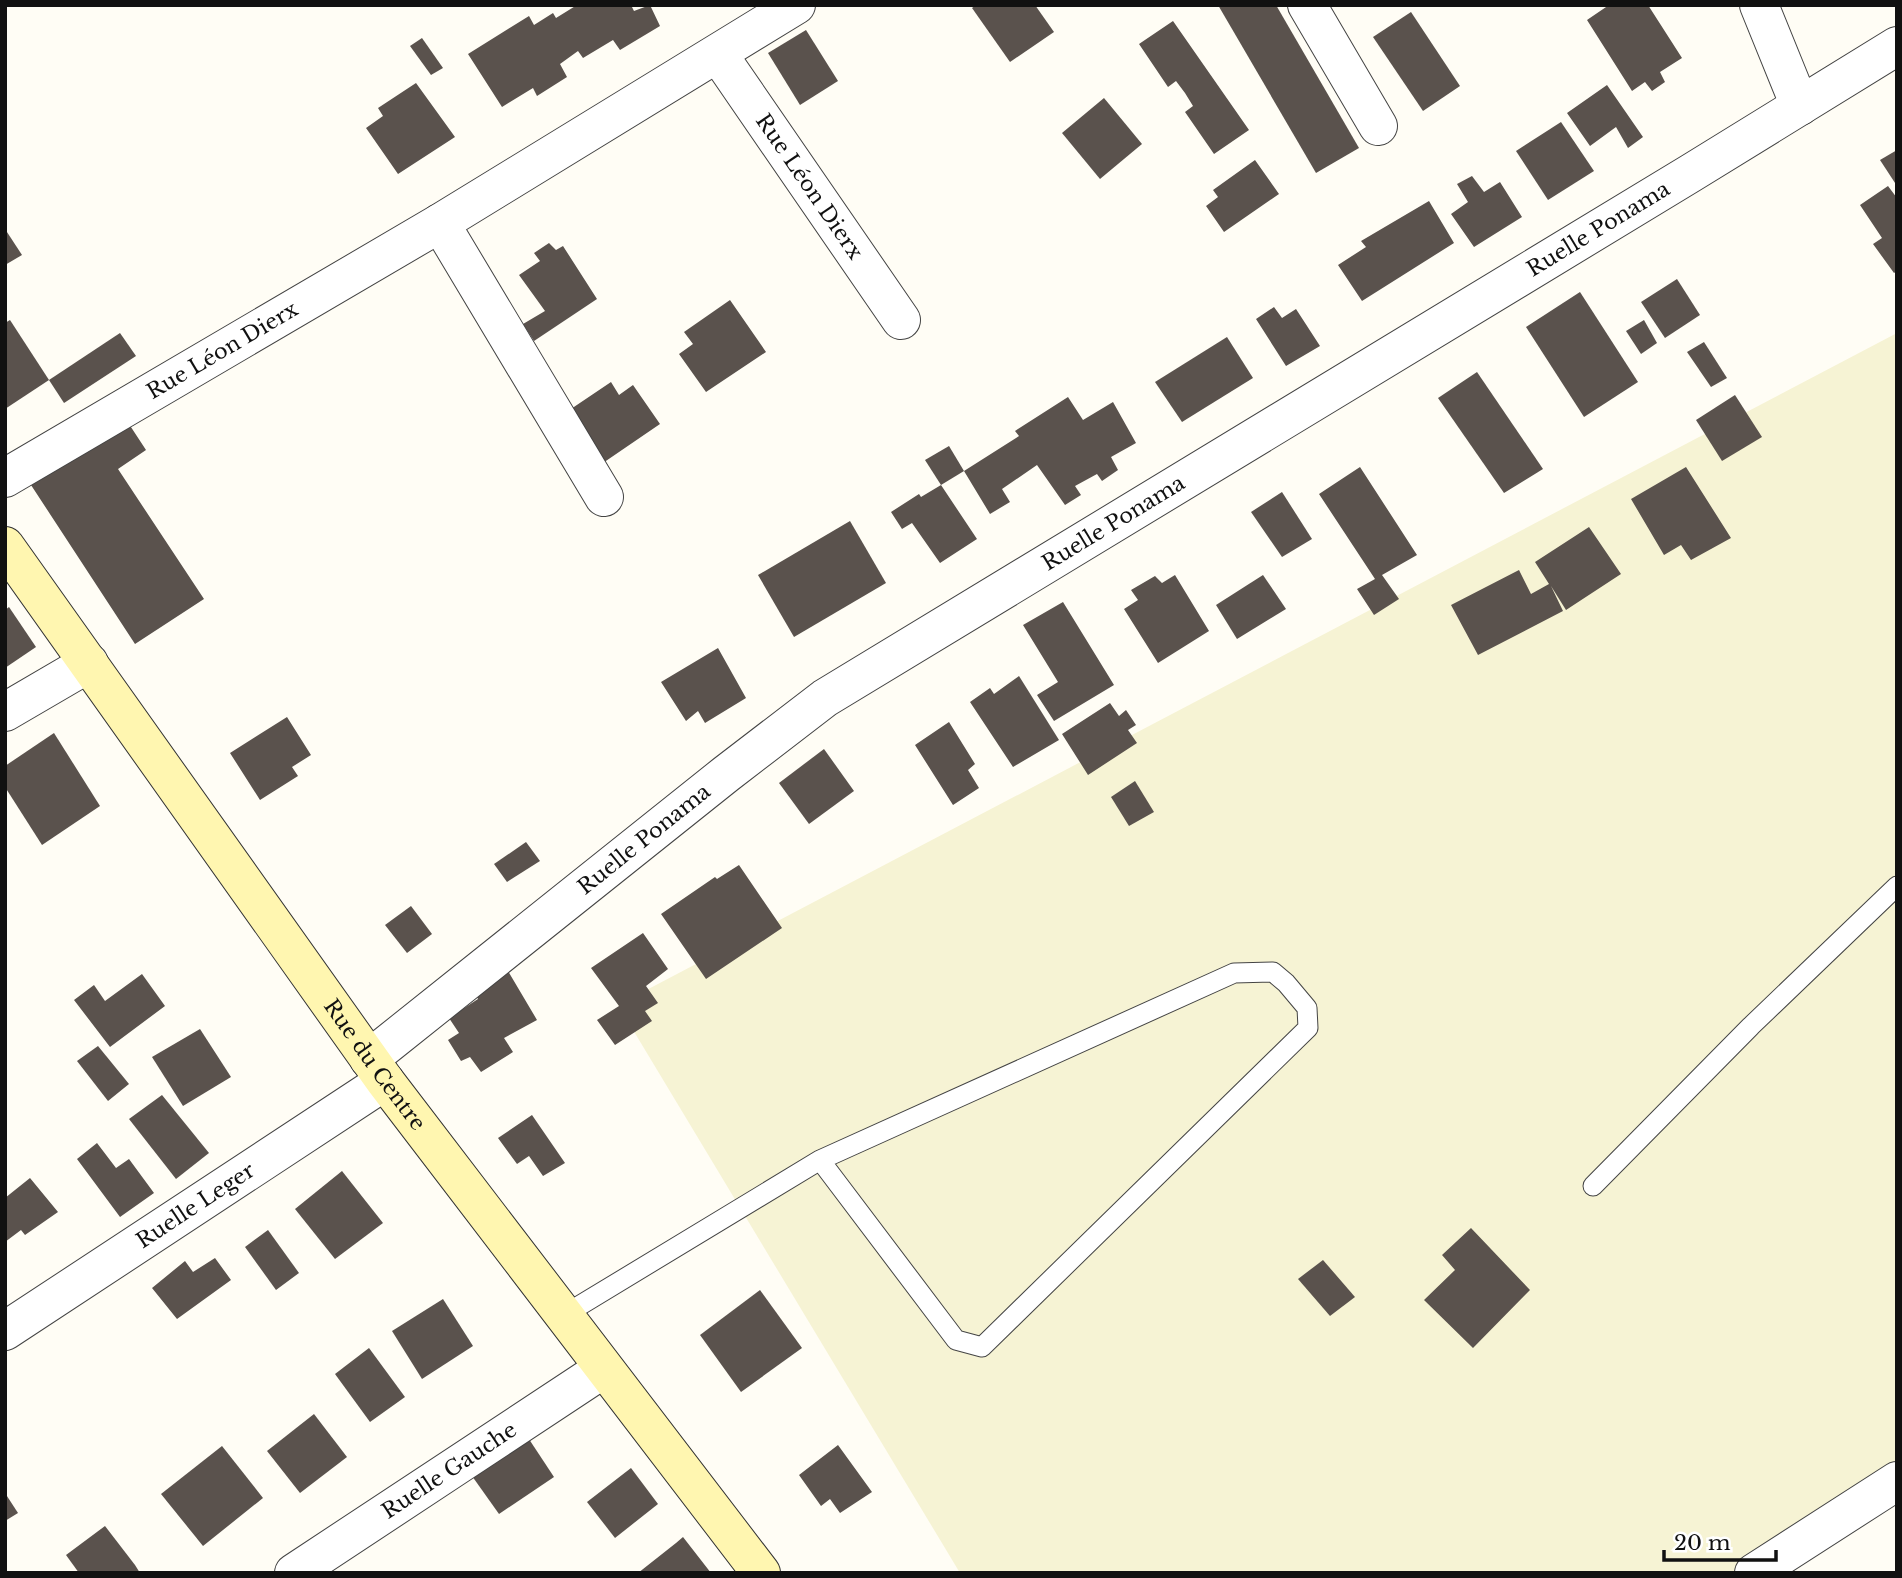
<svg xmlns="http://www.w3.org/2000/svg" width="1902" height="1578" viewBox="0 0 1902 1578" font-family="'Libre Baskerville',serif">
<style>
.farmland{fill:#f6f3d4}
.building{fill:#5a524d}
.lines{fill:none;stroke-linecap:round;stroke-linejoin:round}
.lane-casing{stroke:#444;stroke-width:21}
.street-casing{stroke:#444;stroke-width:40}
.secondary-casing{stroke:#333;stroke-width:40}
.lane{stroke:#fff;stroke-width:19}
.street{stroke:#fff;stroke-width:38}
.secondary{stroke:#fff6b0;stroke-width:38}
.labels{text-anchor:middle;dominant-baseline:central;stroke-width:7;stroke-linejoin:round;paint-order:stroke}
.street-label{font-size:21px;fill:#111;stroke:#fff}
</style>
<rect width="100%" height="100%" fill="#fffdf5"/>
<!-- farmland -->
<path class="farmland" d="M1897,333v1139l-162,101h-775l-342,-568z"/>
<!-- building -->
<g class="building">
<path d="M577,5h54l3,6 16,-6 10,21 -40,24 -7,-10 -30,18 -5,-7 -18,13 7,13 -30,19 -4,-8 -31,19 -34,-53 61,-38 5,9 19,-12 3,5z"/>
<path d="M976,5h59l19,27 -44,30 -38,-54z"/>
<path d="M1218,5h58l83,143 -43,25z"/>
<path d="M1609,5h39l34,53 -22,14 5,10 -13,9 -7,-9 -13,9 -45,-71z"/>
<path d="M1411,12l49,74 -37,25 -50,-74z"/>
<path d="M1173,21l76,109 -35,24 -29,-42 8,-6 -8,-13 -9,-12 -8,6 -29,-43z"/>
<path d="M806,30l32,51 -38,24 -32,-52z"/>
<path d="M422,38l21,30 -12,7 -21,-29z"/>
<path d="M416,83l39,54 -57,37 -32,-46 17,-12 -5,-8z"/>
<path d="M1607,85l36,52 -15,11 -12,-21 -26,19 -23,-33z"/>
<path d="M1104,98l38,46 -42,35 -38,-46z"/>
<path d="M1561,122l33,49 -46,29 -32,-49z"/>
<path d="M1897,150v36l-17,-26z"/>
<path d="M1255,160l24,34 -55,38 -18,-26 12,-9 -5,-7z"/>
<path d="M1472,176l12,16 16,-10 22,35 -48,30 -23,-33 17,-12 -11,-18z"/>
<path d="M1888,186l9,12v73l-3,2 -21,-29 9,-6 -22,-33z"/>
<path d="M1429,201l25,42 -92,58 -24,-36 28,-18 -5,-6z"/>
<path d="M5,229l17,26 -17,10z"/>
<path d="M549,243l7,7 7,-4 34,53 -63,42 -11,-17 22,-13 -26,-36 21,-14 -6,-8z"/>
<path d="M1677,279l23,36 -35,23 -24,-36z"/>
<path d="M1580,292l58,90 -54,35 -58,-90z"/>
<path d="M730,300l36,52 -60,40 -27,-38 14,-10 -9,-12z"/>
<path d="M1274,307l8,11 14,-9 24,37 -34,20 -30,-47z"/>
<path d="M10,320l39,60 -44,29v-86z"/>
<path d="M1644,320l13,23 -16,11 -15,-23z"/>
<path d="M120,333l16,23 -72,47 -15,-23z"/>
<path d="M1227,337l26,41 -71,44 -27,-40z"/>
<path d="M1704,342l23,36 -16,9 -24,-35z"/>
<path d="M1477,372l66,97 -39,24 -66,-95z"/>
<path d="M611,382l8,13 14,-10 27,39 -60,41 -35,-52z"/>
<path d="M1735,395l27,42 -40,24 -26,-41z"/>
<path d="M1068,397l15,23 30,-18 23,41 -25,14 7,13 -16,11 -5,-7 -22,12 6,9 -16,10 -28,-40 -35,24 8,13 -20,12 -26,-43 55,-35 -4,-5z"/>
<path d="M127,421l19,29 -28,19 86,130 -69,45 -104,-159z"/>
<path d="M949,446l15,25 -23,14 -16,-25z"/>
<path d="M1360,467l57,88 -35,20 17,24 -25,16 -17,-26 18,-10 -56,-85z"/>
<path d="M1686,467l45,71 -40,22 -10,-15 -17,10 -33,-56z"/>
<path d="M941,485l36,54 -37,24 -28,-40 -10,6 -11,-17 28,-18 2,3z"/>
<path d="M1282,492l30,47 -30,18 -31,-45z"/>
<path d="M850,521l36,62 -92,54 -36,-62z"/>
<path d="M1589,527l32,47 -55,36 -15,-24 12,25 -85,44 -27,-50 68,-35 12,24 18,-10 -14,-22z"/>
<path d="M1175,575l34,56 -51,32 -34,-54 14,-9 -7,-10 24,-14 7,7z"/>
<path d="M1263,575l23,34 -49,30 -21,-34z"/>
<path d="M1063,602l51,83 -60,36 -17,-26 21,-13 -35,-57z"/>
<path d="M9,607l27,40 -31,21v-58z"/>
<path d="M718,648l28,50 -41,25 -7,-12 -12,10 -25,-39z"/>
<path d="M1019,676l40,64 -46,27 -43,-65 20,-14 4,6z"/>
<path d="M1110,703l9,13 7,-6 10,15 -8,5 9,13 -49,32 -26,-41z"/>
<path d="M287,717l24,38 -19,12 6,9 -38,24 -30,-47z"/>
<path d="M949,722l26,42 -7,6 11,18 -26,17 -38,-60z"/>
<path d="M54,733l46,73 -58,39 -37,-58v-21z"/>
<path d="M824,749l30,42 -45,33 -30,-41z"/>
<path d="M1135,781l19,31 -25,14 -18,-29z"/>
<path d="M526,842l14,19 -33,21 -13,-18z"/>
<path d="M739,865l43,63 -76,51 -45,-65 54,-37 2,2z"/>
<path d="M411,906l21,28 -25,19 -22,-28z"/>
<path d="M643,933l25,36 -22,17 12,17 -13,8 7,10 -37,24 -18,-25 22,-14 -28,-38z"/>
<path d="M508,971l29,49 -33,18 9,14 -32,20 -11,-15 -9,4 -13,-21 11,-7 -10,-15 29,-19 -4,-8z"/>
<path d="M142,974l23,32 -55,41 -36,-47 20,-15 11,16z"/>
<path d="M200,1029l31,48 -48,29 -31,-49z"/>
<path d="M98,1046l31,38 -21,17 -31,-40z"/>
<path d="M162,1095l47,58 -33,26 -47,-60z"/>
<path d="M532,1115l33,48 -22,13 -14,-20 -12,8 -19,-26z"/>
<path d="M97,1143l19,25 13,-9 25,34 -34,24 -43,-58z"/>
<path d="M342,1171l41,52 -48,36 -40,-50z"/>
<path d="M30,1178l28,34 -33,23 -4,-5 -16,12v-44z"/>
<path d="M1471,1228l59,62 -57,58 -49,-48 31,-30 -13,-15z"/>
<path d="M268,1230l31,43 -23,17 -31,-43z"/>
<path d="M215,1258l16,22 -54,39 -25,-31 33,-27 8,11z"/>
<path d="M1323,1260l32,37 -25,19 -32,-37z"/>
<path d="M760,1290l42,58 -61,44 -41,-57z"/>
<path d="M443,1299l30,47 -51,33 -30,-48z"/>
<path d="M369,1348l36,49 -35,25 -35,-48z"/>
<path d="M314,1414l33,43 -47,36 -33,-42z"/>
<path d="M519,1424l35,53 -55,37 -27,-38z"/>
<path d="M838,1445l34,47 -32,21 -10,-14 -9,7 -22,-31z"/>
<path d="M222,1446l41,52 -60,48 -42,-52z"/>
<path d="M631,1468l27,36 -43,34 -28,-36z"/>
<path d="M5,1493l13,20 -13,8z"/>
<path d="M105,1526l30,39 5,8h-61l-13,-18z"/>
<path d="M683,1537l28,36h-73l38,-30z"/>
</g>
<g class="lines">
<defs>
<g id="lane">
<path d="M1593,1186l158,-160 146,-140"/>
<path d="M564,1315l256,-155 414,-187 39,-1 13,11 21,25 1,20 -326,319 -26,-7 -136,-180"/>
</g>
<g id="street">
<path d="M1307,5l71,121"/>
<path d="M1759,5l41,101"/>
<path id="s1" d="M718,54l183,266"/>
<path d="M440,223l164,274"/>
<path id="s2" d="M5,478l435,-255 356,-218"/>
<path d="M5,712l84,-49"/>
<path id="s3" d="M369,1059l357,-285 99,-76 866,-525 206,-127"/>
<path id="s4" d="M5,1331l380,-250"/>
<path id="s5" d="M294,1573l309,-204"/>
<path d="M1754,1573l143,-92"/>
</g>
<g id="secondary">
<path id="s6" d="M5,546l380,535 376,492"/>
</g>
</defs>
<!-- lane casing -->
<use href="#lane" class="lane-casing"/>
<!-- street casing -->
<use href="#street" class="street-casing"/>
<!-- secondary casing -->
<use href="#secondary" class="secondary-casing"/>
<!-- lane -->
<use href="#lane" class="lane"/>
<!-- street -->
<use href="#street" class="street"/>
<!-- secondary -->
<use href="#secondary" class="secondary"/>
</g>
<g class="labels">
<!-- street labels -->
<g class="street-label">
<text stroke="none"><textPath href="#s1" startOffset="161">Rue Léon Dierx</textPath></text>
<text stroke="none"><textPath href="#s3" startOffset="1486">Ruelle Ponama</textPath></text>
<text stroke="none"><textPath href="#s2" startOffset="252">Rue Léon Dierx</textPath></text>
<text stroke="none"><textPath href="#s3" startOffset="919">Ruelle Ponama</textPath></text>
<text stroke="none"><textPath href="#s3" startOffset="352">Ruelle Ponama</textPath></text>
<text stroke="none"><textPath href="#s6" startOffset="637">Rue du Centre</textPath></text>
<text stroke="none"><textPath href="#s4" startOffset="228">Ruelle Leger</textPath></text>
<text stroke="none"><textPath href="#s5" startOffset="186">Ruelle Gauche</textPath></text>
</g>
</g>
<!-- border -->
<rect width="1902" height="1578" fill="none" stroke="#111111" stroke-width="14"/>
<!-- scale -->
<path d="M1664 1550v10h112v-10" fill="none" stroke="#111111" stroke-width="3.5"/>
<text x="1674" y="1550" font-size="21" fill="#111111" stroke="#ffffff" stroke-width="5" paint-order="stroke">20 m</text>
</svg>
